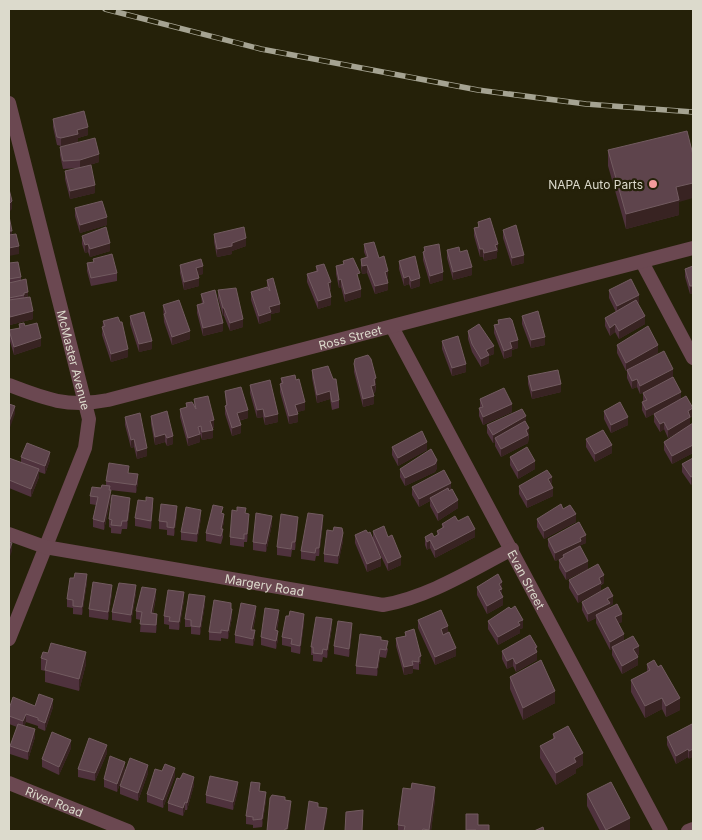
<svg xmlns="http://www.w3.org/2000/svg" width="702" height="840" viewBox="0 0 702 840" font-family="Inter,sans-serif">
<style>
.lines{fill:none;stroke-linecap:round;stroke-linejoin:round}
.minor{stroke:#6b4851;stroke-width:14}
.tertiary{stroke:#6b4851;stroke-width:14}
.rail-casing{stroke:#a5a392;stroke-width:5.5}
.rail{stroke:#252109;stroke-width:4;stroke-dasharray:11;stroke-linecap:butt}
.wall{fill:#4f323d}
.shaded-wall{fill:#382322}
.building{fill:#5e444c;stroke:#725b60}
.poi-dot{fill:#f59b9b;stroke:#252109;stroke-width:2}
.labels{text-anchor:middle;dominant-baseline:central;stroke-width:4.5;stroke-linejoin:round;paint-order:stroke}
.poi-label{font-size:12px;fill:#dcdacc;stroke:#252109;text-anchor:end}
.street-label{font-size:12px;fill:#dcdacc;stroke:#252109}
</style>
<rect width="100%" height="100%" fill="#252109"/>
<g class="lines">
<!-- minor -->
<g class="minor">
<path id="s1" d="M9,103l80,316 -4,29 -76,191"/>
<path d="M642,262l51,96"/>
<path id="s2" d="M392,327l269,504"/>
<path id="s3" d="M9,534l36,13 338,58c46,-8 88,-35 129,-56"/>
<path id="s4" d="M9,783l119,48"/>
<path d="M688,831l5,-2"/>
</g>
<!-- tertiary -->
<path class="tertiary" id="s5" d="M9,385c36,14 59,23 99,15l585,-152"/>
<defs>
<path id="rail" d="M105,9l156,40 217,41 108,14 107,8"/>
</defs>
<!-- rail casing -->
<use href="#rail" class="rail-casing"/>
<!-- rail -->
<use href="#rail" class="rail"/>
</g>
<!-- wall -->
<g class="wall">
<path d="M53,119l35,16 -10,3v4l-17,4 -4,-1 -4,-18z"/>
<path d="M60,147l39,15 -19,6 -17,1 -3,-14z"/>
<path d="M608,150l71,52v13l-53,14 -18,-63z"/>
<path d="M65,171l30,22 -25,6 -5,-20z"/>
<path d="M75,208l32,17 -27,8 -5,-17z"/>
<path d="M478,222l20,30h-1v6l-13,3 -1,-4h-3l-6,-21v-8l4,-1z"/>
<path d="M503,230l21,33 -12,3 -9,-28z"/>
<path d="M214,234l32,12 -14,5v3l-15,3 -3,-15z"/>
<path d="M82,236l28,15 -20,6 -2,-5 -3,1 -3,-9z"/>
<path d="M364,244l15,14 9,21v11l-13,4 -8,-21 -5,1 -1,-7v-8l5,-2 -2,-5z"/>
<path d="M424,247l19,33 -13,4 -7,-24v-8h1z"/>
<path d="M447,250l13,2 12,23 -19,5 -6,-22z"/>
<path d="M93,259l24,14v8l-26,5 -4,-15v-8l6,-1z"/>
<path d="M343,261l17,20 1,16 -16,5 -4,-15 -2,1 -3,-14v-8l7,-2z"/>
<path d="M399,261l21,25 -9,3 -2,-5 -5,2 -5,-17z"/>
<path d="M9,263l12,14v3l7,17 5,22 -23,6 -1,-7z"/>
<path d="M180,265l23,9 -5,1 1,11 -15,4 -4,-17z"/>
<path d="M316,266l15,24h-1l1,15 -13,4 -11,-27v-8l9,-3z"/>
<path d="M693,266l-3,28 -5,-17v-8z"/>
<path d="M267,280l13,32 -9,2v6l-12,4 -8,-24v-8l16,-4z"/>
<path d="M218,290l25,37 -13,4 -6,-15h-1l-5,-18z"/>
<path d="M609,290l30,13h-1l7,21 -26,15 -4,-7 -5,4 -5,-10v-8l11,-6 -7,-14z"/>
<path d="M201,294l22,37 -20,5 -6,-23v-8l5,-1z"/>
<path d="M163,305l27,34 -18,6 -8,-23z"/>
<path d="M130,316l22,33 -13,3 -9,-28z"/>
<path d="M522,316l23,29 -14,3 -9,-24z"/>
<path d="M498,320l20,28 -6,2v6l-8,3 -10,-26v-8l4,-1z"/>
<path d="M103,321l25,36 -17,5 -9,-27z"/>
<path d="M19,324l22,22 -27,9 -5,-17v-8l10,-2z"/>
<path d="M468,331l26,23 -5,2v7l-8,4 -9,-15 -4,-13z"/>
<path d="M442,341l24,31 -14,4 -10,-27z"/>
<path d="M617,345l41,8 -25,14 40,10 -33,17 -3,-7 -5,2 -5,-11v-8l-1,1 -9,-18z"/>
<path d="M354,364l22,22 -1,7h-2l1,11 -11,3 -9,-35z"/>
<path d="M312,370l27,30v8l-7,2 -2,-11 -13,4 -5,-25z"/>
<path d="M528,376l33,16 -29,7 -4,-15z"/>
<path d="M281,378l24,32 -8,2 1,10 -9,2 -9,-32v-8l1,-1z"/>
<path d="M250,385l28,37 -13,3 -2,-8 -6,1 -7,-25z"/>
<path d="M225,391l23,27 -9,3 2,12 -9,3 -7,-22v-8l1,-1z"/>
<path d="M643,393l38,6 12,17 -3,2v7l3,-2v30l-21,11 -8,-14v-8l25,-16 -21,12 -4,-9 -4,3 -6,-10v-8l13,-7 -21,11 -4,-8v-8h1z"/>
<path d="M194,399l20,29h-2l1,10 -11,2 -2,-6v8l-12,4 -8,-29v-8l6,-1v-5l8,2z"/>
<path d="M480,399l32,13 -29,13 -4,-9v-8h1z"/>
<path d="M604,411l24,14 -17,8 -7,-14z"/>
<path d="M151,416l22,28 -6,2 -2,-4 -10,3 -4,-21z"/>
<path d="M125,417l22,39 -10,3 -3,-12 -3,1 -6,-23z"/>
<path d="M526,424l3,12 -1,7 -27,14 -6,-11v-4l-2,1 -6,-10v-8z"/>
<path d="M586,439l26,14 -17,9 -9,-15z"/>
<path d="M392,447l35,3 -29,16 -6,-11z"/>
<path d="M21,457l29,3 -5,14 -6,-2v5l-8,20 -22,-9v-30l12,5z"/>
<path d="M510,457l25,12 -17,10 -8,-14z"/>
<path d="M693,458l-2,27 -9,-13v-8z"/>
<path d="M437,468l-2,4 -30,14 -5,-9v-8z"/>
<path d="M129,473l9,9 -2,11 -26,-3 1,8 -7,32 -11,-3v-8l3,-14 -6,-1v-8l11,-8 5,-2v-5z"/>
<path d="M693,485v11l-1,-2v-8z"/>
<path d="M519,486h32l2,10 -26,12 -8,-14z"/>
<path d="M412,487l39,3 7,18 -20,13 -8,-15v-5l-11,6 -7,-12z"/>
<path d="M130,506l-3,23h-5l-1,5 -10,-1v-5l-2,-1v-8z"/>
<path d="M153,506l-2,23 -16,-3v-8z"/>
<path d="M563,509l13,13 -32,17 -7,-12v-8z"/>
<path d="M246,513l3,9 -2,20h-3v5l-14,-2v-8z"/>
<path d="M177,514l-3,22 -7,-1v-5l-8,-1v-8z"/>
<path d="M223,514l1,8 -2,7 1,8 -2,7 -15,-3v-8z"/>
<path d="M201,518l-4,24 -16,-2v-8z"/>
<path d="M458,521l17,16 -40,21 -5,-10 -3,2 -2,-5v-8h9l3,-2v-4l5,-2v-5z"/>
<path d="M323,523l-4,33h-3l-1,5 -14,-2v-8z"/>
<path d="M272,524l-6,28 -13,-2v-8z"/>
<path d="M298,524l-3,26h-3l-1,7 -14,-2v-8z"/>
<path d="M333,531l10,10 -5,23 -14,-2v-8z"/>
<path d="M373,531l28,34 -13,6 -10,-21 3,16 -14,6 -12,-29v-8l18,3z"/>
<path d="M548,539l38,4 -5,2v4l7,20 -22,11 -7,-12v-8l4,-2 -8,3 -7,-15z"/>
<path d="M569,580l35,3 -26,20 -9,-15z"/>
<path d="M87,582l-5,33 -9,-1v-6l-6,-1v-8z"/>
<path d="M477,587l25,3v4l1,11 -16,9 -10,-19z"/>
<path d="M112,593l-4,27 -19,-3v-8z"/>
<path d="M136,593l-5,30 -19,-3v-8z"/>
<path d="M156,597l-3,17 4,8 -1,11 -16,-1 1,-12 -5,-1v-8z"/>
<path d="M184,600l-5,30 -10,-1v-4l-5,-1v-8z"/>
<path d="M582,602l31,2 -3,2v2l12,14 -4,1 6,17 15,14 -2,2 1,9 -16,9 -10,-19v-6l-2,1 -14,-27v-5l-8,4 -6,-12z"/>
<path d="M205,604l-5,31 -9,-1v-7h-6v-8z"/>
<path d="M231,609l1,8 -4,22 -7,-1v3l-12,-1v-8z"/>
<path d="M511,609l12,19 -3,1v4l-22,12 -10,-16v-8z"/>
<path d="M256,614l-3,16 2,8 -2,8 -18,-3v-8z"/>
<path d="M279,618l-2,12 1,9 -2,10 -15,-4v-8z"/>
<path d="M418,620l30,13 8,23 -21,9 -17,-37z"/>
<path d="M304,622l-4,32 -9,-2v-5l-9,-2v-8z"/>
<path d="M332,627l-5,31 -4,-1 -1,5 -9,-1v-6h-2v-8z"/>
<path d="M352,631l-3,26 -15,-3v-8z"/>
<path d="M405,632l16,32h-2v6l-6,-1v4l-9,2 -8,-29v-8l9,-2z"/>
<path d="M381,640l7,9 -2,9 -6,-1 -3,19 -21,-2v-8z"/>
<path d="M537,647v13l-21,12 -3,-6 -6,3 -5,-10v-8z"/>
<path d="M41,658l45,6 -7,27 -34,-9v-11l-4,-1z"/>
<path d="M647,664l33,46 -14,7 -4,-8 -17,9 -14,-26v-12l16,-8z"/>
<path d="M510,677l45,26 -32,17 -13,-31z"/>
<path d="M35,706l18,1 -8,24 -7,-3v-2l-12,-4 -2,4 11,11 -7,23 -18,-6v-8l7,-19 -8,-3v-15z"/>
<path d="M693,728l-4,31 -1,-2 -12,7 -9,-19v-8z"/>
<path d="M553,734l30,31 -7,4v4l-20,12 -16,-27v-12l13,-7z"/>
<path d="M71,748l-12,27 -17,-8v-8z"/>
<path d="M107,753l-12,28 -17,-4v-8z"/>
<path d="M125,770l-8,22 -13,-5v-8z"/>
<path d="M148,773l-10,28 -18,-7v-8z"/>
<path d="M175,776l-12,32 -16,-6v-8z"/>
<path d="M194,785l-7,25h-2l-2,6 -15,-5v-8z"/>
<path d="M411,789l24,10 -4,32h-33v-6z"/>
<path d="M238,790l-5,20 -27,-7v-8z"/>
<path d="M260,791l6,9 -4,27 -9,1v-3l-7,-1v-8z"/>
<path d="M587,794l43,36 -3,1h-27l-13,-25z"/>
<path d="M466,814l12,11 11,6h-23z"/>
</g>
<!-- shaded-wall -->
<g class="shaded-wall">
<path d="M88,127v8l-10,3v4l-17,4v-8l16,-8z"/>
<path d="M99,154v8l-19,6v-8z"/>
<path d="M693,183v15l-14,4v13l-53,14v-15l50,-27z"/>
<path d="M95,185v8l-25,6v-8z"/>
<path d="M12,201v8l-3,3v-8z"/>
<path d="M107,217v8l-27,8v-8z"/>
<rect x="9" y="231" width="3" height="8"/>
<path d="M246,238v8l-14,5v3l-15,3v-8z"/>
<path d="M110,243v8l-20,6v-8z"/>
<path d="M88,244v8l-3,1v-8z"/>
<path d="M498,244v8h-1v6l-13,3v-8l11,-8z"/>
<path d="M19,246v8l-10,2v-8z"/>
<rect x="480" y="249" width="3" height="8"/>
<path d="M524,255v8l-12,3v-8z"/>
<path d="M367,265v8l-5,1v-8z"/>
<path d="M203,266v8l-7,2v-8z"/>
<path d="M472,267v8l-19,5v-8z"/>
<path d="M388,271v8l-3,1v-8z"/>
<path d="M443,272v8l-13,4v-8z"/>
<path d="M409,276v8l-5,2v-8z"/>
<path d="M199,278v8l-15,4v-8z"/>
<path d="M420,278v8l-9,3v-8z"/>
<path d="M341,279v8l-2,1v-8z"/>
<path d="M331,282v8l-3,1v-8z"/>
<path d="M388,283v7l-13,4v-8z"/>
<rect x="690" y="286" width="3" height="8"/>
<path d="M361,289v8l-16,5v-8z"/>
<path d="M28,292v8l-4,1v-8z"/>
<path d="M639,295v8l-22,11v-8z"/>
<path d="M331,297v8l-13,4v-8z"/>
<path d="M280,304v8l-9,2v6l-12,4v-8l10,-9z"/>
<rect x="223" y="308" width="1" height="8"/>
<path d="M33,311v8l-23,6v-8z"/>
<path d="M645,316v8l-26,15v-8z"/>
<path d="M243,319v8l-13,4v-8z"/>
<path d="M223,323v8l-20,5v-8z"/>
<path d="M615,324v8l-5,4v-8z"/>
<path d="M190,331v8l-18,6v-8z"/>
<path d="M545,337v8l-14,3v-8z"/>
<path d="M41,338v8l-27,9v-8z"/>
<path d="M518,340v8l-6,2v6l-8,3v-8l6,-9z"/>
<path d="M152,341v8l-13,3v-8z"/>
<path d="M658,345v8l-32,18v-8z"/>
<path d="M494,346v8l-5,2v7l-8,4v-8l5,-9z"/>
<path d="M128,349v8l-17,5v-8z"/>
<path d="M466,364v8l-14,4v-8z"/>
<path d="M673,369v8l-33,17v-8z"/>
<path d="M376,378l-1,15 -4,1v-8l3,-7z"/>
<path d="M637,379v8l-5,2v-8z"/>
<path d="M561,384v8l-29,7v-8z"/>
<path d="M330,391v8l-13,4v-8z"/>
<path d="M681,392v8l-35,18v-8z"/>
<path d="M374,396v8l-11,3v-8z"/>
<path d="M305,402v8l-10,3v-8z"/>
<path d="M512,404v8l-29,13v-8z"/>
<path d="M15,406v8l-6,16v-8z"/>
<path d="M693,408v8l-3,2v7l-22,13v-8l20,-19z"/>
<path d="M263,409v8l-6,1v-8z"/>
<path d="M248,410v8l-11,3v-8z"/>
<path d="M278,414v8l-13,3v-8z"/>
<path d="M298,414v8l-9,2v-8z"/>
<path d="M526,416v8l-31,14v4l-2,1v-8z"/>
<path d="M628,417v8l-17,8v-8z"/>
<path d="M214,420v8l-4,1v-8z"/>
<path d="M664,422v7l-4,3v-8z"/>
<path d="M241,425v8l-9,3v-8z"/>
<path d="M529,428l-1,15 -27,14v-8z"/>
<path d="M213,430v8l-11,2v-8z"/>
<path d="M165,434v8l-10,3v-8z"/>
<path d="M200,434v8l-12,4v-8z"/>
<path d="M173,436v8l-6,2v-8z"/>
<path d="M134,439v8l-3,1v-8z"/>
<path d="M427,442v8l-29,16v-8z"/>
<path d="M612,445v8l-17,9v-8z"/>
<path d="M693,445v8l-21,11v-8z"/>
<path d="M147,448v8l-10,3v-8z"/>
<path d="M50,452v8l-5,14v-8z"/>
<path d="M437,460v8l-2,4 -30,14v-8z"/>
<path d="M535,461v8l-17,10v-8z"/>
<path d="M39,469v8l-8,20v-8z"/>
<path d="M138,474v8l-2,11v-8z"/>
<path d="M693,476v8l-2,1v-8z"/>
<path d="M552,477v8l-4,-6z"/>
<path d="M451,483v8l-21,7v3l-11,6v-8z"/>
<path d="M553,488v8l-26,12v-8z"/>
<path d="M111,490v8l-7,32v-8z"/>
<path d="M130,498v8l-3,23v-8z"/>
<path d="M458,500v8l-20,13v-8z"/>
<path d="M177,506v8l-3,22v-8z"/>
<path d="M201,510v8l-4,24v-8z"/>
<path d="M224,514v8l-3,15v-8z"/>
<path d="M249,514v8l-2,20v-8z"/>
<path d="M576,514v8l-32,17v-8z"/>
<path d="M323,515v8l-4,33v-8z"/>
<path d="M272,516v8l-6,28v-8z"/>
<path d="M298,517v7l-3,26v-8z"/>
<path d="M475,529v8l-40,21v-8z"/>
<path d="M343,533v8l-5,23v-8z"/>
<path d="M586,535v8l-5,2v4l-18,6v3l-8,3v-8z"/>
<path d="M430,540v8l-3,2v-8z"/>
<path d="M12,543v8l-3,8v-8z"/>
<path d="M401,557v8l-13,6v-8z"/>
<path d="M381,558v8l-14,6v-8z"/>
<path d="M588,561v8l-22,11v-8z"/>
<path d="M87,574v8l-5,33v-8z"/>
<path d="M604,575v8l-3,1v7l-23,12v-8l21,-17z"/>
<path d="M502,582v15l-3,1v-14z"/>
<path d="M112,585v8l-4,27v-8z"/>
<path d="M136,585v8l-5,30v-8z"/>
<path d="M156,589v8l-5,24v-8z"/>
<path d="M184,592v8l-5,30v-8z"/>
<path d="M205,596v8l-5,31v-8z"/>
<path d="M613,596v8l-3,2v5l-14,4v3l-8,4v-8l19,-15z"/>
<path d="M503,597v8l-16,9v-8z"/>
<path d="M256,606v8l-5,24v-8z"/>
<path d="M232,609v8l-4,22v-8z"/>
<path d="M279,610v8l-4,20v-8z"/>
<path d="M157,614v8l-1,11v-8z"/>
<path d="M304,614v8l-4,32v-8z"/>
<path d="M622,614v8l-7,3v-8z"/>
<path d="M332,619v8l-5,31v-8z"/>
<path d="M523,620v8l-3,1v4l-22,12v-8z"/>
<path d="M352,623v8l-3,26v-8z"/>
<path d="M448,626v8l-7,3v-8z"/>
<path d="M255,630v8l-2,8v-7z"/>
<path d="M278,631v8l-2,10v-8z"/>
<path d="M624,634v8l-12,5v2l-2,1v-8z"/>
<path d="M639,646v8l-6,3v-8z"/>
<path d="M537,647v13l-21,12v-8z"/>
<path d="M456,648v8l-21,9v-8z"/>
<path d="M380,649v8l-3,19v-8z"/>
<path d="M86,652v12l-7,27v-12z"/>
<path d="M421,656v8h-2v-7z"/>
<path d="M638,657v8l-16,9v-8z"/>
<path d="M513,658v8l-6,3v-8z"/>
<path d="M413,665v8l-9,2v-8z"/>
<path d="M555,691v12l-32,17v-12z"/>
<path d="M662,698v11l-17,9v-12z"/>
<path d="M680,698v12l-14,7v-11z"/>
<path d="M53,699v8l-8,24v-8z"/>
<path d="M26,714v8l-3,7v-8z"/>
<path d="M35,729v8l-7,23v-8z"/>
<path d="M71,740v8l-12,27v-8z"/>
<path d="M107,745v8l-12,28v-8z"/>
<path d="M688,749v8l-12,7v-8z"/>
<path d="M693,749v8l-4,2v-8z"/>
<path d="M583,753v12l-7,4v4l-20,12v-12l18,-15z"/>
<path d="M125,762v8l-8,22v-8z"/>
<path d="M148,765v8l-10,28v-8z"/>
<path d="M175,768v8l-12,32v-8z"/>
<path d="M194,777v8l-7,25v-7z"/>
<path d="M238,782v8l-5,20v-8z"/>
<path d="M435,787v12l-4,32h-2z"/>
<path d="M266,792v8l-4,27v-8z"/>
<path d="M291,801v8l-3,22h-1z"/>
<path d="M185,802v8l-2,6v-8z"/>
<path d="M327,808v8l-3,15h-1z"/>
<path d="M630,818v12l-3,1h-21v-1z"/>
</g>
<!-- building -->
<g class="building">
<path d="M84,111l4,16 -11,3 1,4 -17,4 -4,-1 -4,-18z"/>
<path d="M687,131l6,24v28l-17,4 3,13 -53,14 -18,-64z"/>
<path d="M95,138l4,16 -19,6 -17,1 -3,-14z"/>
<path d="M91,165l4,20 -25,6 -5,-20z"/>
<path d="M9,189l3,12 -3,3z"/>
<path d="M102,201l5,16 -27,8 -5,-17z"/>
<path d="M9,216l3,15h-3z"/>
<path d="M490,218l8,26 -3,1 2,5 -13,3 -1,-4h-3l-6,-21 5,-1 -1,-5z"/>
<path d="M516,225l8,30 -12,3 -9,-28z"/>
<path d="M106,227l4,16 -20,6 -2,-5 -3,1 -3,-9z"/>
<path d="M244,227l2,11 -14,5v3l-15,3 -3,-15z"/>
<path d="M16,234l3,12 -10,2v-13z"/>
<path d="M374,242l5,16 5,-2 4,15 -3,1 3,11 -13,3 -8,-21 -5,1 -1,-7 7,-2 -4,-13z"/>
<path d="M439,244l4,28 -13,4 -7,-24 2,-1 -1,-4z"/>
<path d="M459,247l1,5 7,-2 5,17 -19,5 -6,-22z"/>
<path d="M112,254l5,19 -26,5 -4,-15 7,-1 -1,-3z"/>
<path d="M415,256l5,22 -9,3 -2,-5 -5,2 -5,-17z"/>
<path d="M353,258l7,15 -3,1 4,15 -16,5 -4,-15 -2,1 -3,-14 8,-2 -1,-3z"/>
<path d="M201,259l2,7 -7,2 3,10 -15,4 -4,-17z"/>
<path d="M18,262l3,15 -12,2v-16z"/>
<path d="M324,264l7,18 -3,1 3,14 -13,4 -11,-27 11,-3 -2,-5z"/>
<path d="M693,266v20h-3l-5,-17z"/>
<path d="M273,278l7,26 -11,3 2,5 -12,4 -8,-24 16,-5 3,4 -3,-11z"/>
<path d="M26,279l2,13 -4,1v2l-15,3v-15z"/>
<path d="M631,279l8,16 -22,11 -8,-16z"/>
<path d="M236,288l7,31 -13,4 -6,-15h-1l-5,-18z"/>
<path d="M215,290l8,33 -20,5 -6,-23 7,-2 -3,-9z"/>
<path d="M30,297l3,14 -23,6 -1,-7v-10z"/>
<path d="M179,300l11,31 -18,6 -8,-23 2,-1 -3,-8z"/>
<path d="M636,300l9,16 -26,15 -4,-7 -5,4 -5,-10z"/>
<path d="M538,311l7,26 -14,3 -9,-24z"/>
<path d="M144,312l8,29 -13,3 -9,-28z"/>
<path d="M118,317l2,5h2l6,27 -17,5 -9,-27 3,-1 -2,-5z"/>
<path d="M510,318l2,2 6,20 -8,2 2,6 -8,3 -10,-26 5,-1 -1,-4z"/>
<path d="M24,323l1,3 12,-3 4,15 -27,9 -5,-17 11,-2 -1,-4z"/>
<path d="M479,324l15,22 -8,4 3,5 -8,4 -9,-15 -4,-13z"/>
<path d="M648,326l10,19 -32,18 -9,-18z"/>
<path d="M458,336l8,28 -14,4 -10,-27z"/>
<path d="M664,351l9,18 -33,17 -3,-7 -5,2 -5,-11z"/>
<path d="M368,355l3,4 5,19 -2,1 1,6 -4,1 3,10 -11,3 -9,-35 1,-5z"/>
<path d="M328,366l5,13h3l3,21 -7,2 -2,-11 -13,4 -5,-25z"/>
<path d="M558,370l3,14 -29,7 -4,-15z"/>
<path d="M295,375l1,5 3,-1 6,23 -10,3 3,9 -9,2 -9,-32 3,-1 -2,-5z"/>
<path d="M673,377l8,15 -35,18 -4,-8 5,-2 -4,-7z"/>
<path d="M270,380l8,34 -13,3 -2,-8 -6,1 -7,-25z"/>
<path d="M241,387l7,23 -11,3 4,12 -9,3 -7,-22 2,-1 -2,-14z"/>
<path d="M504,388l8,16 -29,13 -4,-9 4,-1 -3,-8z"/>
<path d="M208,396l6,24 -4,1 3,9 -11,2 -1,-6 -3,1 2,7 -12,4 -8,-29 7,-2 -1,-4 6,-1 4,7 -2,-10z"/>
<path d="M686,396l7,12 -5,3 2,6 -22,13 -4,-8 -4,2 -6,-10z"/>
<path d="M620,402l8,15 -17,8 -7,-14z"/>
<path d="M9,404l6,2 -6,16z"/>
<path d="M522,409l4,7 -33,19 -6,-10z"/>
<path d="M167,411l6,25 -6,2 -2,-4 -10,3 -4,-21z"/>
<path d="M140,413l7,35 -10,3 -3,-12 -3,1 -6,-23z"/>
<path d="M525,421l4,7 -3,2 2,5 -27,14 -6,-11z"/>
<path d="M693,423v22l-21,11 -8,-14z"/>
<path d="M603,430l9,15 -17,9 -9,-15z"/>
<path d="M422,431l5,11 -29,16 -6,-11z"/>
<path d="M27,443l23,9 -5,14 -24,-9z"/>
<path d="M527,447l8,14 -17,10 -8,-14z"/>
<path d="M431,449l6,11 -2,4 -30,14 -5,-9z"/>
<path d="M9,458l30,11 -8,20 -22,-9z"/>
<path d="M693,458v18l-2,1 -9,-13z"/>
<path d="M109,463l20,3 -1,7 10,1 -2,11 -30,-4z"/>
<path d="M444,470l7,13 -32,16 -7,-12z"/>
<path d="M547,470l5,7 -4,2 5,9 -26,12 -8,-14z"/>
<path d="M102,485l8,1 -1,4h2l-7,32 -11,-3 5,-22 -8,-1 2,-9 9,1z"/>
<path d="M448,488l1,3 3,-2 6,11 -20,13 -8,-15z"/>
<path d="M112,495l18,3 -3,23h-5l-1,5 -10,-1 1,-5 -3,-1z"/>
<path d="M146,497l7,1 -2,23 -16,-3 3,-18 8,1z"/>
<path d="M161,504l16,2 -3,22 -7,-1v-5l-8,-1z"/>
<path d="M561,504l2,5 7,-4 6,9 -32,17 -7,-12z"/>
<path d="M213,505l10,2 -2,6 3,1 -3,15h2l-2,7 -15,-3z"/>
<path d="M186,507l15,3 -4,24 -16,-2z"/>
<path d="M237,507l9,1 -1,5 4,1 -2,20h-3v5l-14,-2 2,-27 5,1z"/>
<path d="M256,513l16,3 -6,28 -13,-2z"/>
<path d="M308,513l15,2 -4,33h-3l-1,5 -14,-2z"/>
<path d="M281,514l17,3 -3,25h-3l-1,7 -14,-2z"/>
<path d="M455,516l3,5 10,-5 7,13 -40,21 -5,-10 -3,2 -2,-5 7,-4 2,4 5,-3 -2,-3 7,-4 -2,-3z"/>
<path d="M579,522l7,13 -6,3 1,3 -26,12 -7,-14z"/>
<path d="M384,526l4,11 4,-2 9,22 -13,6 -15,-32z"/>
<path d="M334,527l8,1 1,5 -5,23 -14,-2 3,-24 6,1z"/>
<path d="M366,530l2,3 2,-1 11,26 -14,6 -12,-29z"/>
<path d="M9,542l3,1 -3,8z"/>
<path d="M580,546l8,15 -22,11 -7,-12 5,-3 -1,-2z"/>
<path d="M598,564l6,11 -5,3 2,5 -23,12 -9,-15z"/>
<path d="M75,573l12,1 -5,33 -9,-1v-6l-6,-1 3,-21h4z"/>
<path d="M498,574l4,8 -3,2 3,5 -3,1 4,7 -16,9 -10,-19z"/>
<path d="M93,582l19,3 -4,27 -19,-3z"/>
<path d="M119,583l17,2 -5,30 -19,-3z"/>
<path d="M142,587l14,2 -5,24 6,1 -1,11 -16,-1 2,-12 -6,-1z"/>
<path d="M608,587l5,9 -6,3 3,4 -22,11 -6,-12z"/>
<path d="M168,590l16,2 -5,30 -10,-1 1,-4 -6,-1z"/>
<path d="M189,594l16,2 -5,31 -9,-1v-6l-6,-1z"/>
<path d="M214,600l17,3v6h1l-4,22 -7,-1v3l-12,-1z"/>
<path d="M241,603l15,3 -5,24h4l-2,9 -18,-4z"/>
<path d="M617,604l5,10 -7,3 9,17 -14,8 -14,-27z"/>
<path d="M515,606l8,14 -5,2 2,3 -22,12 -10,-16 21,-14 2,2z"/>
<path d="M265,608l14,2 -4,20 3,1 -2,10 -15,-4z"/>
<path d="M441,610l7,16 -7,3 2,6 6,-3 7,16 -21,9 -17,-37z"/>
<path d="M290,611l14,3 -4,32 -9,-2 1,-5 -10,-2 4,-21h3z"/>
<path d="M316,617l16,2 -5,31 -4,-1 -1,5 -9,-1v-6h-2z"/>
<path d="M338,621l14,2 -3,26 -15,-3z"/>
<path d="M414,629l7,27 -2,1v5l-7,-1 1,4 -9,2 -8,-29 10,-2 -1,-4z"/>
<path d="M360,634l21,3v3l7,1 -2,9 -6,-1 -3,19 -21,-2z"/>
<path d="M530,635l7,12 -2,1 2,4 -21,12 -3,-6 -6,3 -5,-10z"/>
<path d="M633,636l6,10 -6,3 5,8 -16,9 -10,-19z"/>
<path d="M51,643l35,9 -7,27 -34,-9 2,-10 -6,-2 2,-6 5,1z"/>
<path d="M541,660l14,31 -32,17 -13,-31z"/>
<path d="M654,660l4,7 3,-2 19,33 -14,8 -4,-8 -17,8 -14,-26 19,-10 -3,-6z"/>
<path d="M39,694l14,5 -8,24 -7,-3v-2l-12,-4 -3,7 -14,-5v-7l4,-12 22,9z"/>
<path d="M18,724l17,5 -7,23 -18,-6z"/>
<path d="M692,724l1,4v21l-4,2 -1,-2 -12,7 -9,-19z"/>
<path d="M568,726l15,27 -9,5 2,4 -20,11 -16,-27 15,-8 -2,-4z"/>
<path d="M52,732l19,8 -12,27 -17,-8z"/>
<path d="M89,738l18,7 -12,28 -17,-4z"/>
<path d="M110,756l15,6 -8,22 -13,-5z"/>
<path d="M130,758l18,7 -10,28 -18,-7z"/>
<path d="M165,764l10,4 -12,32 -16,-6 8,-25 7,2z"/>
<path d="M183,773l11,4 -7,26 -2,-1 -2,6 -15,-5 9,-25 3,1z"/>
<path d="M210,776l28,6 -5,20 -27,-7z"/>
<path d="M251,782l9,1 -1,8 7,1 -4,27 -9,1v-3l-7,-1z"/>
<path d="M611,782l19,36 -24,12 -19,-36z"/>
<path d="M412,783l23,4 -6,43 -6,-1 -1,2h-18l1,-5 -7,-1 5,-37 8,1z"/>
<path d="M272,795l13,2v3l6,1 -4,28h-2v2h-18l3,-33z"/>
<path d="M309,801l9,2v4l9,1 -4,23h-18z"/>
<path d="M363,810l-1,21h-17l1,-19z"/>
<path d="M466,814h12v11h11v6h-13v-1h-10z"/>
<path d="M543,827l1,4h-10z"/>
</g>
<!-- markers -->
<circle class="poi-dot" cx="653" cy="184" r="5"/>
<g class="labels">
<!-- poi labels -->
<g class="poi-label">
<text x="643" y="184">NAPA Auto Parts</text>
</g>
<!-- street labels -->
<g class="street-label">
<text stroke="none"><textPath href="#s5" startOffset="352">Ross Street</textPath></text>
<text stroke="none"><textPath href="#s1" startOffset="265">McMaster Avenue</textPath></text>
<text stroke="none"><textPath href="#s2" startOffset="286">Evan Street</textPath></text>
<text stroke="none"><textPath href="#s3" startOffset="261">Margery Road</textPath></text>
<text stroke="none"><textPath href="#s4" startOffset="49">River Road</textPath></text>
</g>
</g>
<!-- border -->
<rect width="702" height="840" fill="none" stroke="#dcdacc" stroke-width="20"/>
</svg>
